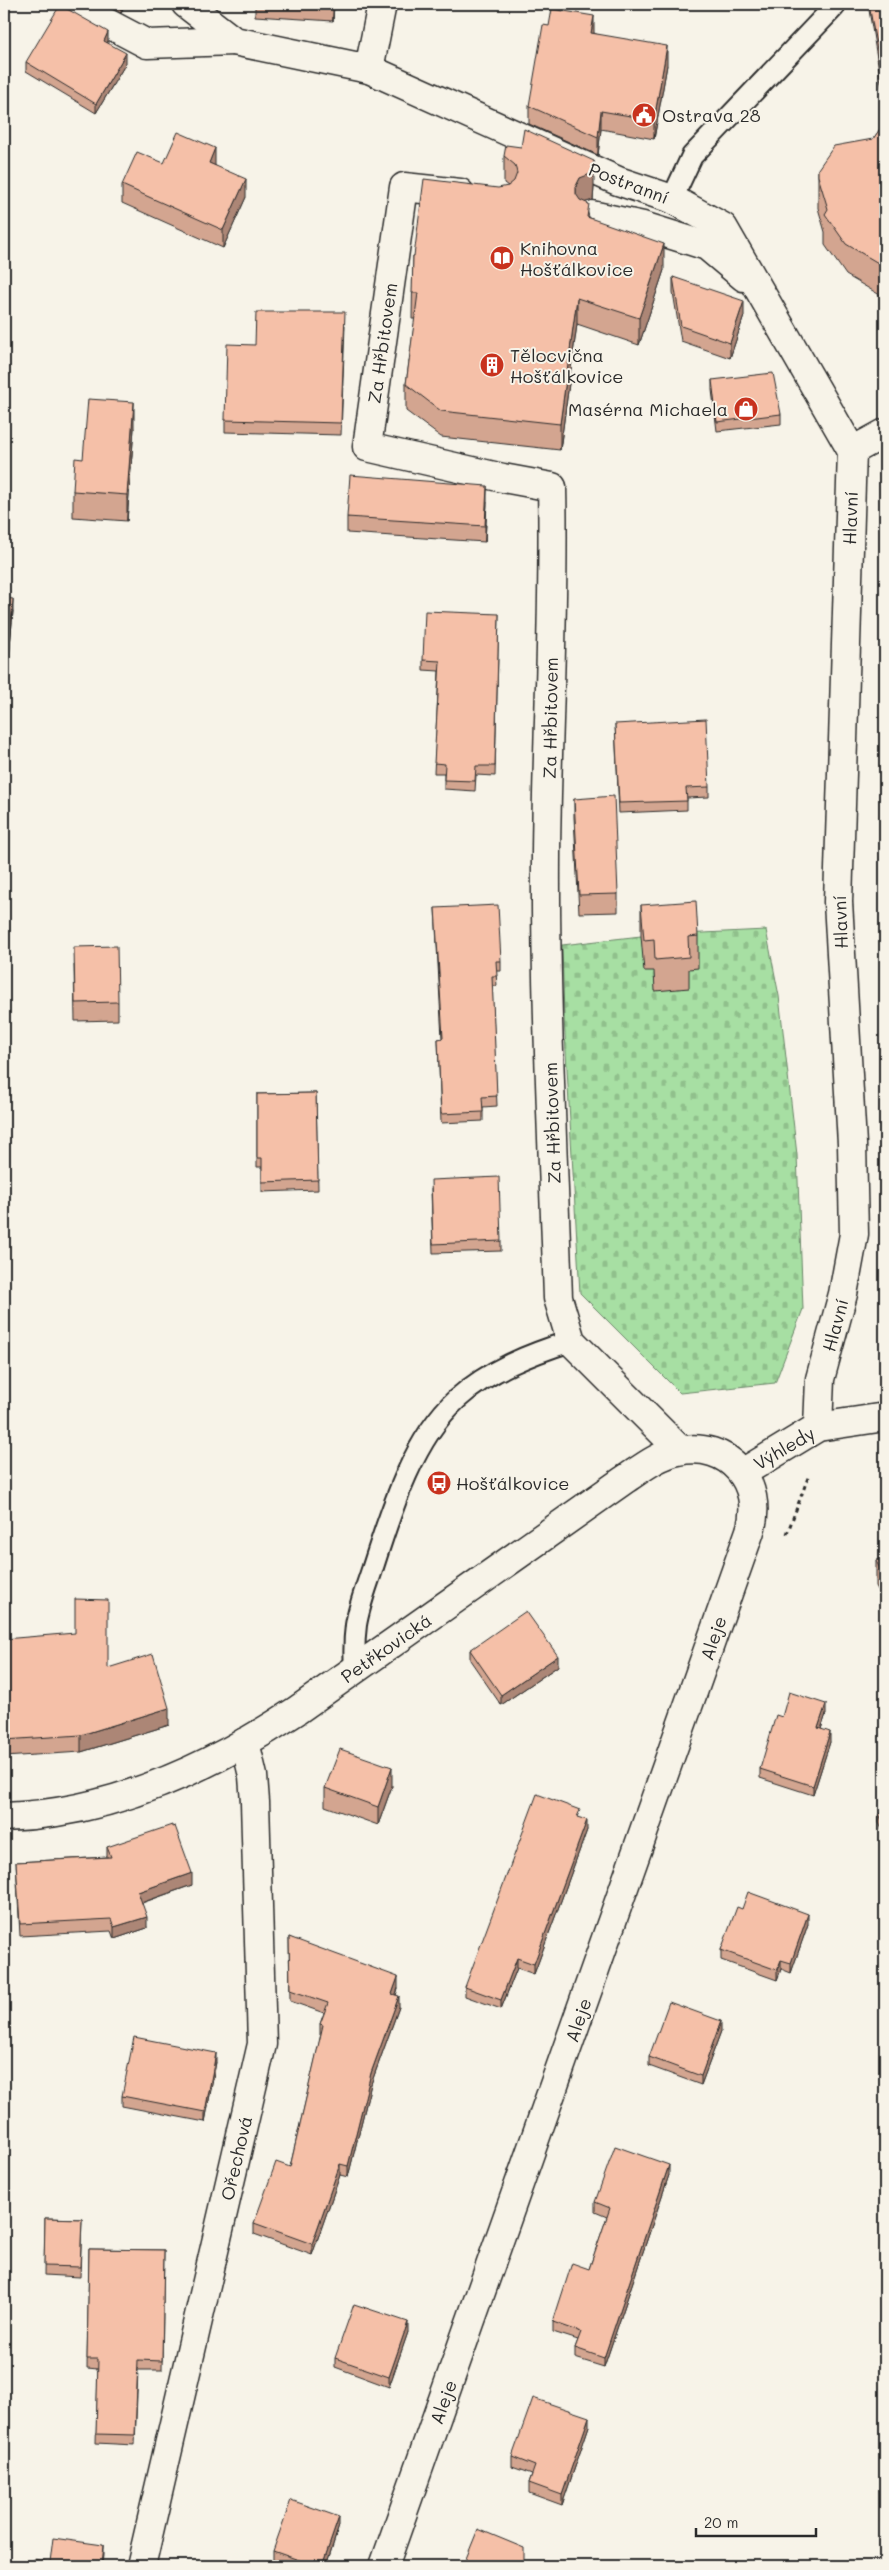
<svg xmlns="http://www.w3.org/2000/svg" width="889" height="2570" viewBox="0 0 889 2570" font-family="Mali,sans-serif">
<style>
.cemetery{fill:url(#cemetery-stones);stroke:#698567}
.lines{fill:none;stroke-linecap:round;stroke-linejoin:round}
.lane-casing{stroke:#2b2b2b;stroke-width:24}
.street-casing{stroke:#2b2b2b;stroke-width:31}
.secondary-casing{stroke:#2b2b2b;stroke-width:31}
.path{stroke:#2b2b2b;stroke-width:3;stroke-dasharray:4 4;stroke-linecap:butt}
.lane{stroke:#f7f3e8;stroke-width:20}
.street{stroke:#f7f3e8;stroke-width:28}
.secondary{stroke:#f7f3e8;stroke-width:28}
.wall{fill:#d3a590;stroke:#2b2b2b}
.shaded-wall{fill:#ac8676;stroke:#2b2b2b}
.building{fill:#f5c0a8;stroke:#2b2b2b}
.labels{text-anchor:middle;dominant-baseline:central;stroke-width:4;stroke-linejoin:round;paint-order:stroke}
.poi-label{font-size:18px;fill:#2b2b2b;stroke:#f7f3e8;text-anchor:start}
.street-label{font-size:18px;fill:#2b2b2b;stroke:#f7f3e8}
</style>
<defs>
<pattern id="cemetery-stones" width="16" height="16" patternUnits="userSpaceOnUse" patternTransform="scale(1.25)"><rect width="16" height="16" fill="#a7dfa3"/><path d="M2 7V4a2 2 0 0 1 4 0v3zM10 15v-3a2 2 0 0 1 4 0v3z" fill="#90c08c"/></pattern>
</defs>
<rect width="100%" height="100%" fill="#f7f3e8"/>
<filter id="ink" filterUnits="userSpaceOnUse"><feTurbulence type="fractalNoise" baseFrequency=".02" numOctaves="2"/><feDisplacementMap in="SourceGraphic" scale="10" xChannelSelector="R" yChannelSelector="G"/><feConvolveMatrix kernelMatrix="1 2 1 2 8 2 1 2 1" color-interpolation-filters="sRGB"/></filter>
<g filter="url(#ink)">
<!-- cemetery -->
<path class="cemetery" d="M766,930l13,66 18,159 6,154 -28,74 -95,10 -100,-100 -16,-276 -2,-72 79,-9z"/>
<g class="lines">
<defs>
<g id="lane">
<path d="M672,199l20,-43 142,-149"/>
<path d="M355,1670c-1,-15 -1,-30 1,-45 3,-19 10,-37 16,-55 18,-56 40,-130 85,-171 32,-29 73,-45 114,-58"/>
</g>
<g id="street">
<path d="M71,4l76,40 87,-3"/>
<path d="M186,4l48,37 135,28 249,112 54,18 51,28 129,224"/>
<path d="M369,69l13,-65"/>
<path d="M460,193l-56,-6 -37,260 136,31 49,9c3,122 -5,244 -6,367 -1,148 7,296 12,444l13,43 109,109"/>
<path d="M591,215l52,11 64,20 37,31"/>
<path d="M852,451l33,-18"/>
<path d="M818,1427l2,-48 23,-85 11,-60 -2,-90 -14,-242 14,-451"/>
<path d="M742,1473l76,-46 67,-10"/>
<path d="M141,2566l121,-522 -7,-242 -2,-26 -8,-34"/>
</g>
<path id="secondary" d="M4,1817c105,-3 206,-49 292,-106l328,-231c17,-11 34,-25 54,-29 50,-11 87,32 72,80l-366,1035"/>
</defs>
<!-- lane casing -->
<use href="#lane" class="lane-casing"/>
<!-- street casing -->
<use href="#street" class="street-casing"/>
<!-- secondary casing -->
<use href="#secondary" class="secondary-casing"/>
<!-- path -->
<path class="path" d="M787,1534l22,-59"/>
<!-- lane -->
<use href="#lane" class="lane"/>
<!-- street -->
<use href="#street" class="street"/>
<!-- secondary -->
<use href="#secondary" class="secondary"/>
</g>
<!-- wall -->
<g class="wall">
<path d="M104,4h21l-4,9z"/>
<path d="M255,4h79l-1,17 -78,-5z"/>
<path d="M868,4h17v90h-2z"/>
<path d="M594,33l73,32 -13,74 -53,-10 -3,26 -69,-31v-18z"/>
<path d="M108,41v2l18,20 -30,50 -70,-42v-9z"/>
<path d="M885,122v176l-39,-23 -21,-30v-13l-7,-24v-39l55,-30z"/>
<path d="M504,156l90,31 -1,13 -8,2 4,15 75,53 -25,75 -62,-21 -17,126 -119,-13 -35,-26v-27l9,-65h-3l1,-63h1l94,-70 -4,-3z"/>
<path d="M164,163l51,2 31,32 -23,51 -101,-45v-18z"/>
<path d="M673,277l71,39 -14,42 -49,-17 -8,-49z"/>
<path d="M345,325l-4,110 -116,-3v-12l30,-75z"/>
<path d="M712,380l69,34v10l-64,7 -5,-41z"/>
<path d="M134,428l-7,93 -54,-4v-26l10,-32z"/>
<path d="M487,502l-2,40 -138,-9v-16z"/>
<path d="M4,598l9,13 -4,47h-5z"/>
<path d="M499,614l-4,162 -19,-1 -1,16 -31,-2v-16h-10l5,-102 -16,-1v-10z"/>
<path d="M615,724l94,63v10l-22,1v12l-68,3z"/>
<path d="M574,799l44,95v18l-39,1 -5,-96z"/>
<path d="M641,905l57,31v32l-9,1v19l-34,3 -1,-20h-10l-3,-35z"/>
<path d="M435,908l66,53v10h-5l1,15h-5l5,120 -14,1v14l-42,2 -3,-84h4z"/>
<path d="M74,965l44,37v18l-43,1z"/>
<path d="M316,1093l2,97 -56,2v-25h-5v-73z"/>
<path d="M431,1189l70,52v10l-68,2z"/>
<path d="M885,1556v47l-9,-17v-25z"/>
<path d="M4,1639l104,29 61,57 -88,27 -77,5z"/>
<path d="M470,1650l88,16 -57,39 -31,-45z"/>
<path d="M826,1714l-5,15 9,13 -17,53 -53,-17v-9l22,-52z"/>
<path d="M392,1786l-14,39 -53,-19v-18z"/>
<path d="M885,1811v25l-6,-13v-9z"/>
<path d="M580,1818l7,12 -53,144 -17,-6 -16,41 -36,-13v-9z"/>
<path d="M107,1847l85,38 -50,18 5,25 -33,11 -3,-8 -91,5 -4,-74 91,-5z"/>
<path d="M742,1909l66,15 -17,49 -10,-4 -4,11 -56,-20v-10z"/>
<path d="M289,1937l109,51 -2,8 3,11 -28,77 -23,93 -8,-2 -28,80 -58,-21v-11l36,-56 31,-132h-1v-11l4,-11 -34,-12z"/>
<path d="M721,2031l-20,54 -52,-19v-9z"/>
<path d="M216,2062l-11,60 -83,-16v-10z"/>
<path d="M669,2175l-65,192 -29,-9v-10l3,-8 -25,-8v-10l36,-53 18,-52 -12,-5v-10z"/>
<path d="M45,2218l37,1 -2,58 -36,-2z"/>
<path d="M89,2249l75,1 -2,120h-24l-3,75 -39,-2 2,-74 -11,-1z"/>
<path d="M408,2332l-19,55 -54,-20v-9z"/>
<path d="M589,2426l-27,79 -33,-12v-10l3,-9 -20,-7v-10z"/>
<path d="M339,2526l-13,40h-37l-16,-6v-9z"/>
</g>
<!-- shaded-wall -->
<g class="shaded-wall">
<path d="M121,4h4l-4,9z"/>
<path d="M333,4h1l-1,17z"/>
<path d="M594,16v19l-3,-2z"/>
<path d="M108,32v9l-4,9v-9z"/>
<path d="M667,46v19l-13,74v-19z"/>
<path d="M126,53v10l-30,50v-9z"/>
<path d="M601,111v18l-3,26v-18z"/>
<path d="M215,148v18l-6,-3z"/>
<path d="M594,161v26l-1,13 -13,4 -4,8v-26l4,-8z"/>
<path d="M246,179v18l-23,51v-18z"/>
<path d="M664,244v26l-25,75v-27z"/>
<path d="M577,298v26l-17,126v-26z"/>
<path d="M744,301v15l-14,42v-15z"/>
<path d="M134,402v26l-7,93v-26z"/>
<path d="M487,486v16l-2,40v-16z"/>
<path d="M13,599v12l-4,47v-12z"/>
<path d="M558,1656v10l-57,39v-10z"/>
<path d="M826,1704v10l-8,24v-10z"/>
<path d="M169,1708v17l-88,27v-17z"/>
<path d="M830,1732v10l-17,53v-9z"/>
<path d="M392,1767v19l-14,39v-18z"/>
<path d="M587,1820v10l-53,144v-10z"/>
<path d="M192,1873v12l-54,19v-12z"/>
<path d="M808,1914v10l-17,49v-10z"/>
<path d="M147,1917v11l-33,11v-12z"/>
<path d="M517,1958v10l-16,41v-9z"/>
<path d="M781,1960v9l-4,11v-10z"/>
<path d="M398,1977v11l-6,17v-11z"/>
<path d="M399,1996v11l-28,77 -23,93v-11l23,-93z"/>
<path d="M721,2021v10l-20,54v-9z"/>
<path d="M216,2053v9l-11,60v-10z"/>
<path d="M340,2164v11l-28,80v-11z"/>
<path d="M669,2165v10l-65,192v-9z"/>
<path d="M408,2322v10l-19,55v-10z"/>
<path d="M589,2417v9l-27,79v-10z"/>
<path d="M339,2517v9l-13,40h-4z"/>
<path d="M103,2545v10l-1,11h-1z"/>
</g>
<!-- building -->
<g class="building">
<path d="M869,4h16v80h-2z"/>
<path d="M60,5l48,27 -4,9 22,12 -30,51 -70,-42z"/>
<path d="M552,9l42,7 -3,17 76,13 -13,74 -53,-9 -3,26 -69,-31 14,-81 6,1z"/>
<path d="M885,122v145l-39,-23 -21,-30 3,-5 -10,-33v-7l16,-23 39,-7z"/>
<path d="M524,129l70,32 -1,12 -13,5 -4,8v8l4,6 9,4 -2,13 77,27 -25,74 -62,-20 -17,126 -119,-13 -35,-27 12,-91h-6l1,-37h1l10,-77 74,9 10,-2 6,-5 3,-8 -2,-8 -11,-9 2,-11 15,2z"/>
<path d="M178,132l37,16 -6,15 37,16 -23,51 -101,-45 15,-33 27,11z"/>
<path d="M673,277l71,24 -14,42 -49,-17z"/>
<path d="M256,312h89l-4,111 -116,-3 2,-76 28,1z"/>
<path d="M773,373l8,41 -64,8 -5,-42z"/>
<path d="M88,399l46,3 -7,93 -54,-4 2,-33 8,1z"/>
<path d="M350,475l137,11 -2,40 -138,-9z"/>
<path d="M4,598l9,1 -4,47 -5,-1z"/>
<path d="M425,611l74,3 -4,152h-19l-1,15 -31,-1 1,-16 -11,-1 6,-102 -17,-1z"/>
<path d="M706,719l3,68 -23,1 1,13 -68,2 -4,-79z"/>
<path d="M614,796l4,98 -39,1 -5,-96z"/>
<path d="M696,901l2,35 -10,1 1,20 -34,3 -1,-21 -10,1 -3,-35z"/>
<path d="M498,905l3,56h-5l1,15h-5l5,120 -15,1 1,15 -42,2 -3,-75 5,-1 -8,-130z"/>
<path d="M117,946l1,56 -43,1 -1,-56z"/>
<path d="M316,1093l2,87 -56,2v-24h-5v-64z"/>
<path d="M499,1177l2,64 -68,3 -2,-64z"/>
<path d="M885,1556v22l-9,-17z"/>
<path d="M75,1599l33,1v68l45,-14 16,54 -88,27 -77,5v-101l71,-6z"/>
<path d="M526,1611l32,45 -57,39 -31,-45z"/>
<path d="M789,1692l37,12 -8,24 12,4 -17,54 -53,-17 16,-54 6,2z"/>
<path d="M340,1749l52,18 -14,40 -53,-19z"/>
<path d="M537,1794l43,16 -3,7 10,3 -53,144 -17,-6 -16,42 -36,-13z"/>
<path d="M885,1811v15l-6,-12z"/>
<path d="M172,1825v2l3,-1 17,47 -54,19 9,25 -33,10 -3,-8 -91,5 -4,-62 95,-5 -4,-10z"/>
<path d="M748,1892l60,22 -17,49 -10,-3 -4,10 -56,-20 16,-43 5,2z"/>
<path d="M289,1937l109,40 -6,17 7,2 -28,77 -23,93 -8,-2 -28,80 -58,-21 22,-61 14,5 33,-142 -3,-1 8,-21 -38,-13z"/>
<path d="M669,2002l52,19 -20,55 -52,-19z"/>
<path d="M134,2037l82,16 -11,59 -83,-16z"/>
<path d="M615,2146l54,19 -65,193 -29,-10 6,-16 -28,-10 19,-59 17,6 21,-61 -15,-6z"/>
<path d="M45,2218l37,1 -2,48 -36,-1z"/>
<path d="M89,2249l75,1 -2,111 -24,-1 -3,75 -39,-1 2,-75h-11z"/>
<path d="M354,2304l54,18 -19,55 -54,-19z"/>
<path d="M533,2398l56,19 -27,78 -33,-12 6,-17 -23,-9z"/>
<path d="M291,2500l48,17 -17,49h-6l-43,-15z"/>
<path d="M478,2529l46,19v13l-2,5h-59z"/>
<path d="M53,2538l50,7 -2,21h-68l1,-7 16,3z"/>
</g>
</g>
<!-- icons -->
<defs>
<symbol id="civic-disc" viewBox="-11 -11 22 22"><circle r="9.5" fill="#c8321e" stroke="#f7f3e8"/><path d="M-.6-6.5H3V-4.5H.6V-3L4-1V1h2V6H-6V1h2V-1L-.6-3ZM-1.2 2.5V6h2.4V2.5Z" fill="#fff"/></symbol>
<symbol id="library-disc" viewBox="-11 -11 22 22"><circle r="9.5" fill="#c8321e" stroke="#f7f3e8"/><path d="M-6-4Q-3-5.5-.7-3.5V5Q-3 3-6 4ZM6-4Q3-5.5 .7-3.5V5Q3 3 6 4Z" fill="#fff"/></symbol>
<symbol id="building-disc" viewBox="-11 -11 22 22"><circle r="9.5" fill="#c8321e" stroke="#f7f3e8"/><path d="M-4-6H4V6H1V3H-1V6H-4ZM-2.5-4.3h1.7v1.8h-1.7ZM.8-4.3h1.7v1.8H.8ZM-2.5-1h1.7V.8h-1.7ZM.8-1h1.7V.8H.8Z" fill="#fff"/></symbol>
<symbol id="shop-disc" viewBox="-11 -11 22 22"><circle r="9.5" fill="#c8321e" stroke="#f7f3e8"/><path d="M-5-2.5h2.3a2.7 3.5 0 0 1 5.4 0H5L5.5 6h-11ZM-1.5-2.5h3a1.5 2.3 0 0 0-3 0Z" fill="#fff"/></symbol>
<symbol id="bus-disc" viewBox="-11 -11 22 22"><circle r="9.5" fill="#c8321e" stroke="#f7f3e8"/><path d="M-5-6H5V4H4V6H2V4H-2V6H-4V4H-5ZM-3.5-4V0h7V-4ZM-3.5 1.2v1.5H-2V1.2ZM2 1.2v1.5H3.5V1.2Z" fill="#fff"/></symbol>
</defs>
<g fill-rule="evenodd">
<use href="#civic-disc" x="630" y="101" width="28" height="28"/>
<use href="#library-disc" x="488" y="244" width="28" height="28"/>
<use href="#building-disc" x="478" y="351" width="28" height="28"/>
<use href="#shop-disc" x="732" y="395" width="28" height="28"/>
<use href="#bus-disc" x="425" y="1469" width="28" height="28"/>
</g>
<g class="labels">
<!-- poi labels -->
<g class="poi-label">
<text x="662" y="115">Ostrava 28</text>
<text x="520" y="248">Knihovna<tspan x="520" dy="21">Hošťálkovice</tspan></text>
<text x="510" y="355">Tělocvična<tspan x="510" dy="21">Hošťálkovice</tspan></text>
<text x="728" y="409" text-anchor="end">Masérna Michaela</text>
<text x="456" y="1483">Hošťálkovice</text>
</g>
<!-- street labels -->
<g class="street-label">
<text transform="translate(629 183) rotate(21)">Postranní</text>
<text transform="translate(382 343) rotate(-82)">Za Hřbitovem</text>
<text transform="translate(850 518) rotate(-88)">Hlavní</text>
<text transform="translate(550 718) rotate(-89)">Za Hřbitovem</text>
<text transform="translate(840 922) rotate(-92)">Hlavní</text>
<text transform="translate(552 1123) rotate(-92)">Za Hřbitovem</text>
<text transform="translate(835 1325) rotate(-75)">Hlavní</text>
<text transform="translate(784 1448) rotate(-30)">Výhledy</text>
<text transform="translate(713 1638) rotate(-71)">Aleje</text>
<text transform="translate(386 1648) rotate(-35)">Petřkovická</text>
<text transform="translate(578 2020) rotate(-71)">Aleje</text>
<text transform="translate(236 2158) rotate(-77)">Ořechová</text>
<text transform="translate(443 2402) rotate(-70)">Aleje</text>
</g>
</g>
<!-- margin -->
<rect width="889" height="2570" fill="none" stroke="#f7f3e8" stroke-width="20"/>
<rect x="10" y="10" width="869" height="2550" fill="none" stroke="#2b2b2b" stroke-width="2" filter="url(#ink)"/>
<!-- scale -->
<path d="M696 2528v8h120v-8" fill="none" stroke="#2b2b2b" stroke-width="2.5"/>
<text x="704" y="2528" font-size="15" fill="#2b2b2b" stroke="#f7f3e8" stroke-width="4" paint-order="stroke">20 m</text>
</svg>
